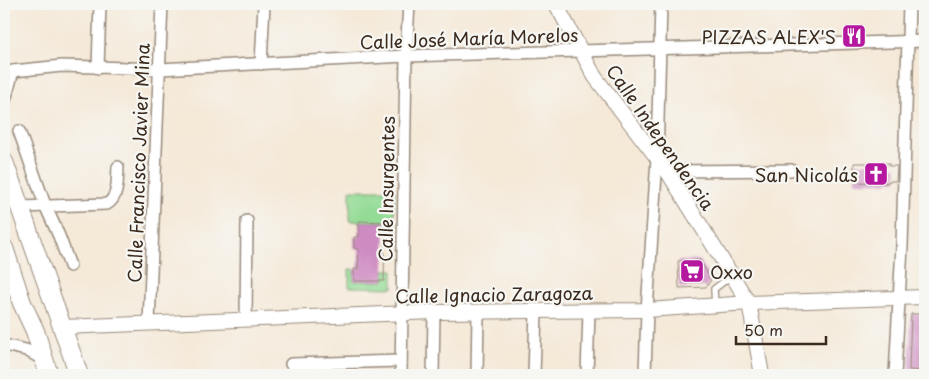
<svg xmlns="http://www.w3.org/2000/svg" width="929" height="379" viewBox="0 0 929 379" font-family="'Playpen Sans',sans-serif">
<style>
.green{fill:#94db96;stroke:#68825a}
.building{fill:#ce8bc1}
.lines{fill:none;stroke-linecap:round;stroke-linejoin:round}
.service-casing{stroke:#988a7b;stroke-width:8}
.minor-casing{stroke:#988a7b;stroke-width:14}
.tertiary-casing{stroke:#988a7b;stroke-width:16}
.trunk-casing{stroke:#988a7b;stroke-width:20}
.service{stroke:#fff;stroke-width:5.5}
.minor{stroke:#fff;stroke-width:11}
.tertiary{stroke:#fff;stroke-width:14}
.trunk{stroke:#fff;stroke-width:18}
.labels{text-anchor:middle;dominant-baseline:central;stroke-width:4.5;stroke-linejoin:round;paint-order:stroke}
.poi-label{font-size:18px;fill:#3b2a1e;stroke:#f6f6f2;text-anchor:end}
.street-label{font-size:18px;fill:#3b2a1e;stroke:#f6f6f2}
</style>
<rect width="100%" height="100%" fill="#f6f6f2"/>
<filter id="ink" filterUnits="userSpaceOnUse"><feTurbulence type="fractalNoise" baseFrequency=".02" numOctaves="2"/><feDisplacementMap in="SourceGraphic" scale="10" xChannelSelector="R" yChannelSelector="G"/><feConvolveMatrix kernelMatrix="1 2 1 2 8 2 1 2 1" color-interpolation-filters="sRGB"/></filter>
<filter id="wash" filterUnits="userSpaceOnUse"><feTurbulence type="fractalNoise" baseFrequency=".0096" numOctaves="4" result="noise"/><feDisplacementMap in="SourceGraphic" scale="20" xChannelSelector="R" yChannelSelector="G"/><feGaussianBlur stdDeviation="1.12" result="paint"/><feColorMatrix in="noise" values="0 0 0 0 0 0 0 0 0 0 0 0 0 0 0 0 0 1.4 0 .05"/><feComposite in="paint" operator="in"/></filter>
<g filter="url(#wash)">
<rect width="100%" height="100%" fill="#f5e9d8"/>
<!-- green -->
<g class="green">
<path d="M350,190h45l-1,32 -44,-1z"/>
<path d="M349,269h5v12h30v-11h9v18l-44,-1z"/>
</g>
<g id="blocks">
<!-- building -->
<g class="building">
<path d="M854,163h35v3h8l-1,15h-8v2l-34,-1z"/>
<path d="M359,221l26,1 -1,59h-30v-12h4l1,-20 -5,-1v-11h5z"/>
<path d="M700,260l11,20 -5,7 -27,1 -1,-27z"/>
<path d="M911,314h14v57l-16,-1z"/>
</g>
</g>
</g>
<g filter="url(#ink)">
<use href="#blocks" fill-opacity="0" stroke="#988a7b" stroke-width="1"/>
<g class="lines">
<defs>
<path id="service" d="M715,305l-1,-16 17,-13"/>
<g id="minor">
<path d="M261,64l3,-60"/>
<path d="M98,68l2,-64"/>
<path d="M13,71l49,-5 98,3 246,-13 519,-15"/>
<path d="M4,104l9,-33"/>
<path d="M19,131l26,74 14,31 11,30"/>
<path d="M667,171l124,-1"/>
<path d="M20,207l87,-3c12,-7 10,-24 11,-37"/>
<path d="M4,287l7,-18"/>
<path d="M246,319l1,-98"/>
<path d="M149,323l13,-319"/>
<path d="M4,345l22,5 18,10"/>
<path d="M291,364l110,-3"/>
<path d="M401,375l5,-319 3,-52"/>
<path d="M433,375l1,-63"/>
<path d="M477,375l1,-63"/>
<path d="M534,375l2,-64"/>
<path d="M587,375l2,-64"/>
<path d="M645,375l2,-65 10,-151 4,-155"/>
<path d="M895,375l7,-129 7,-242"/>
</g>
<g id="tertiary">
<path d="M556,4l39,73 72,94 82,132 13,72"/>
<path d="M63,327l371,-15 213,-2 102,-7 176,-6"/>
</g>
<g id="trunk">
<path d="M4,162l75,213"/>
<path d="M4,248l18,55 13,28 14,44"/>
</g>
</defs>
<!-- service casing -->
<use href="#service" class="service-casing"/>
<!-- minor casing -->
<use href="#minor" class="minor-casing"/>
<!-- tertiary casing -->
<use href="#tertiary" class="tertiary-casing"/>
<!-- trunk casing -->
<use href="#trunk" class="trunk-casing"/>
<!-- service -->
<use href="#service" class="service"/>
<!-- minor -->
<use href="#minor" class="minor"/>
<!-- tertiary -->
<use href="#tertiary" class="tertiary"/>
<!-- trunk -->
<use href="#trunk" class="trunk"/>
</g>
</g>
<!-- icons -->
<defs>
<symbol id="restaurant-square" viewBox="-11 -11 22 22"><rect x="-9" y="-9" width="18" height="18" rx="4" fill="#b5179e" stroke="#f6f6f2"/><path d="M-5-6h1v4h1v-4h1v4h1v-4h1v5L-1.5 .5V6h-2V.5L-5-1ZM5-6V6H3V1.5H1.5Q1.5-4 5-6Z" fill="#fff"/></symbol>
<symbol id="church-square" viewBox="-11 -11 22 22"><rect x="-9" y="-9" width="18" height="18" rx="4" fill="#b5179e" stroke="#f6f6f2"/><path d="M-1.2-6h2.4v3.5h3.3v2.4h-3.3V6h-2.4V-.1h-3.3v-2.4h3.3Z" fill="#fff"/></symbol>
<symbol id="supermarket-square" viewBox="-11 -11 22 22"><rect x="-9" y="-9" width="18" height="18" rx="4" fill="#b5179e" stroke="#f6f6f2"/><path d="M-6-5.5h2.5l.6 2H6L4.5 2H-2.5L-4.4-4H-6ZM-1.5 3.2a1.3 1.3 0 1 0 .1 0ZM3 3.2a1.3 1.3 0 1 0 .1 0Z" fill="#fff"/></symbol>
</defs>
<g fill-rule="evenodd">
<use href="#restaurant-square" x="840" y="22" width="28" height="28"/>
<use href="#church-square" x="862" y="160" width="28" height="28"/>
<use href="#supermarket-square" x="678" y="257" width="28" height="28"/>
</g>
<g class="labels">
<!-- poi labels -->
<g class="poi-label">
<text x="836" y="36">PIZZAS ALEX'S</text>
<text x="858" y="174">San Nicolás</text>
<text x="710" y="271" text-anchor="start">Oxxo</text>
</g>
<!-- street labels -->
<g class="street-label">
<text transform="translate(469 38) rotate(-2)">Calle José María Morelos</text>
<text transform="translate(661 137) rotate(55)">Calle Independencia</text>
<text transform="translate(138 163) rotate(-88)">Calle Francisco Javier Mina</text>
<text transform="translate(386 189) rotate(-89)">Calle Insurgentes</text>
<text transform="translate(494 294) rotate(-1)">Calle Ignacio Zaragoza</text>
</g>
</g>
<!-- margin -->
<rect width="929" height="379" fill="none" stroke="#f6f6f2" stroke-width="20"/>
<!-- scale -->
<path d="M736 336v8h90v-8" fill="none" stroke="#3b2a1e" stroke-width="2.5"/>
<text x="744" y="336" font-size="15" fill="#3b2a1e" stroke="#f6f6f2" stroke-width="4" paint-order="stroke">50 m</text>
</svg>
